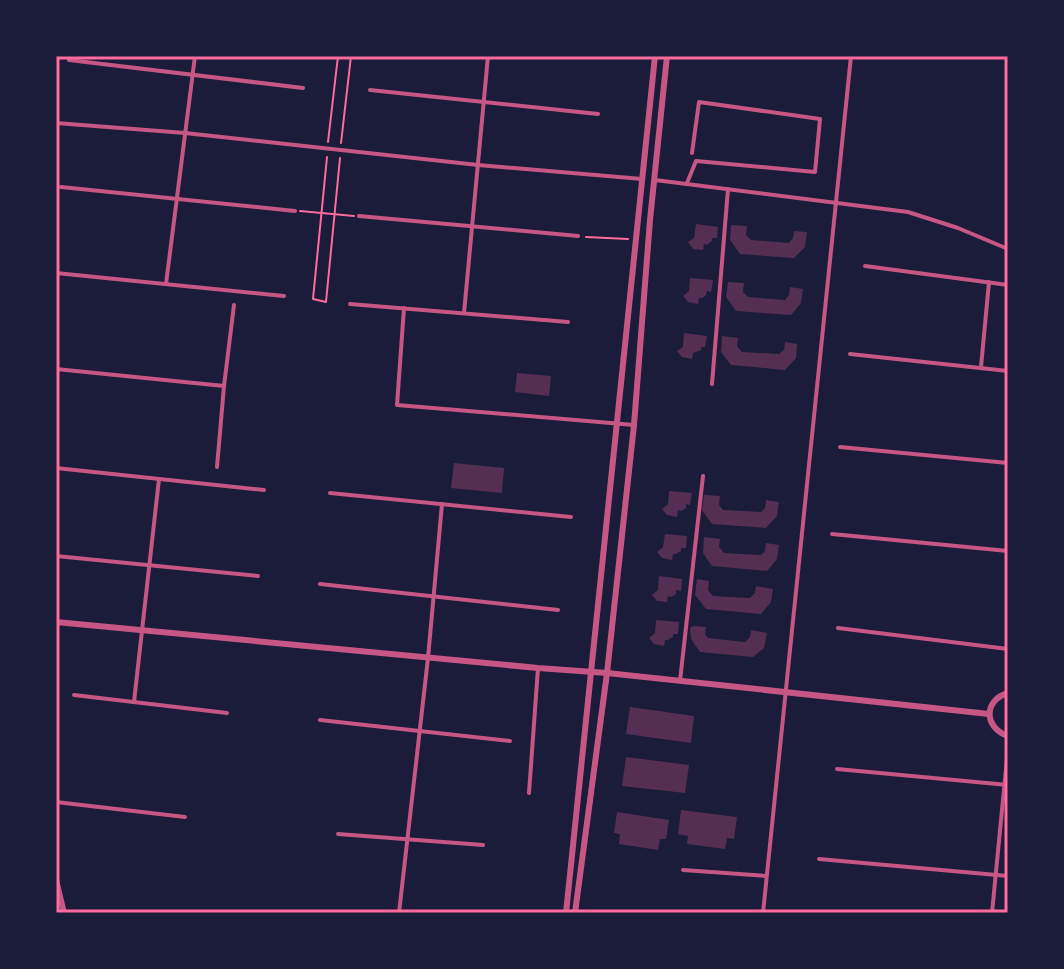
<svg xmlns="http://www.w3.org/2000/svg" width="1064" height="969" viewBox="0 0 1064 969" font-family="'DM Sans',sans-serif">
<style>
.building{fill:#542f53}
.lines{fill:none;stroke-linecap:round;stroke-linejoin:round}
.path{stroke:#ff6b9d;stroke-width:2}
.minor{stroke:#c65784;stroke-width:4}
.tertiary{stroke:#c65784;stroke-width:6}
.neatline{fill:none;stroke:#ff6b9d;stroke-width:3}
</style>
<rect width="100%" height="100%" fill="#1b1b3a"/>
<!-- building -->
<g class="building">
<path d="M696,224l22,3 -1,11h-5v3l-5,4 -3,-1 -1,6 -10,-1 -5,-7 6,-4z"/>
<path d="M731,225l16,1 -1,9 5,5 38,3 4,-5 1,-7 13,1 -2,15 -11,11 -54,-4 -10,-14z"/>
<path d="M690,278l23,2 -2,12 -4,-1 -1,4 -4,3h-3l-1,6 -10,-2 -5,-6 6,-5z"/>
<path d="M728,282l16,1 -1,9 5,5 37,3 4,-5 1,-8 13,2 -2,14 -10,12 -55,-4 -10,-14z"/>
<path d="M684,333l23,3 -2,11h-4v3l-8,3 -1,6 -10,-2 -5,-6 6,-4z"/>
<path d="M722,336l16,2 -1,8 5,6 37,2 5,-4 1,-8 12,2 -1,14 -11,12 -54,-5 -10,-13z"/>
<path d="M517,373l34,3 -2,20 -34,-4z"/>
<path d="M454,463l50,5 -2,25 -51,-5z"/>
<path d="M669,491l23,2 -2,12 -4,-1v4l-5,3 -3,-1 -1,7 -10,-2 -5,-6 6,-5z"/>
<path d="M704,495l16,1 -1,9 4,5 38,2 4,-4 1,-8 13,2 -2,14 -11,12 -54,-4 -10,-14z"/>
<path d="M665,534l22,2 -1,12h-5v3l-5,3h-3l-1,6 -10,-2 -5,-6 6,-5z"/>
<path d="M704,537l16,2 -1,8 5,6 37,2 4,-4 1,-8 13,2 -2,14 -10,12 -55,-5 -9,-13z"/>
<path d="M659,576l23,3 -1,12 -5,-1v4l-5,3 -3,-1 -1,6 -10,-1 -5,-6 6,-5z"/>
<path d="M697,579l12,2 -1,9 5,6 37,2 5,-5 1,-7 17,3 -2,13 -10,12 -55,-5 -11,-14z"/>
<path d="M656,620l23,2 -1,12h-5v3l-5,3h-3l-1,6 -10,-2 -5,-6 6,-5z"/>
<path d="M693,626l13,1 -1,7 3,4 37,4 5,-5 1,-7 16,3 -3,15 -11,9 -53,-5 -9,-13 -1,-11z"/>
<path d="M630,707l64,9 -3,27 -65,-9z"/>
<path d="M626,757l63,8 -4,28 -63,-7z"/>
<path d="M681,810l56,7 -3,22 -7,-1 -2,11 -38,-5 1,-8 -10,-2z"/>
<path d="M617,812l52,8 -3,19h-6l-2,11 -39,-6 1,-10 -6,-1z"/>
</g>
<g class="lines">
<!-- path -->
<g class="path">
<path d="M328,142l10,-86"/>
<path d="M341,143l10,-87"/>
<path d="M327,157l-14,142 13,3 14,-144"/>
<path d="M300,211l54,5"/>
<path d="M586,237l42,2"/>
</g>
<!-- minor -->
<g class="minor">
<path d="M69,60l234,28"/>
<path d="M370,90l228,24"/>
<path d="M56,123l129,10 293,32 164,14"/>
<path d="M655,180l253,32 50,16 50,21"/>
<path d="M687,183l9,-22 119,11 5,-53 -121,-17 -7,51"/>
<path d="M61,187l234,24"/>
<path d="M359,216l219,20"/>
<path d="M865,266l143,19"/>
<path d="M56,273l228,23"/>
<path d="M166,284l29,-228"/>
<path d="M350,304l218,18"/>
<path d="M404,308l-7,97 237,20"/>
<path d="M464,313l24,-257"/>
<path d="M850,354l158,17"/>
<path d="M981,367l8,-85"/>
<path d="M56,369l168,17"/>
<path d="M712,384l16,-195"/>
<path d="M840,447l168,16"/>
<path d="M217,467l7,-81 10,-81"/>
<path d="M56,468l208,22"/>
<path d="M330,493l241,24"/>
<path d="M832,534l176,17"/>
<path d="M56,556l202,20"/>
<path d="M320,584l238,26"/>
<path d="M838,628l170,21"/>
<path d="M680,681l23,-205"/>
<path d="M74,695l153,18"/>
<path d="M134,702l25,-223"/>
<path d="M320,720l190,21"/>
<path d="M837,769l171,16"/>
<path d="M529,793l9,-125"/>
<path d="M56,802l129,15"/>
<path d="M338,834l145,11"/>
<path d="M819,859l189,17"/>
<path d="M683,870l83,6"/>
<path d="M399,913l29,-255 14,-154"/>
<path d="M763,913l88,-857"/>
<path d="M992,913l16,-165"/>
</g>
<!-- tertiary -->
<g class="tertiary">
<path d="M56,622l482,46 69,5 382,41"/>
<path d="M1008,693c-25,7 -24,35 0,43"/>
<path d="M56,880l8,33"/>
<path d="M566,913l89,-857"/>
<path d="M575,913l32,-240 27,-248 16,-205 17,-164"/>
</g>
</g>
<!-- border -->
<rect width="1064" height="969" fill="none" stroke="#1b1b3a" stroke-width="116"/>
<rect x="58" y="58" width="948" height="853" class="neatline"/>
</svg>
